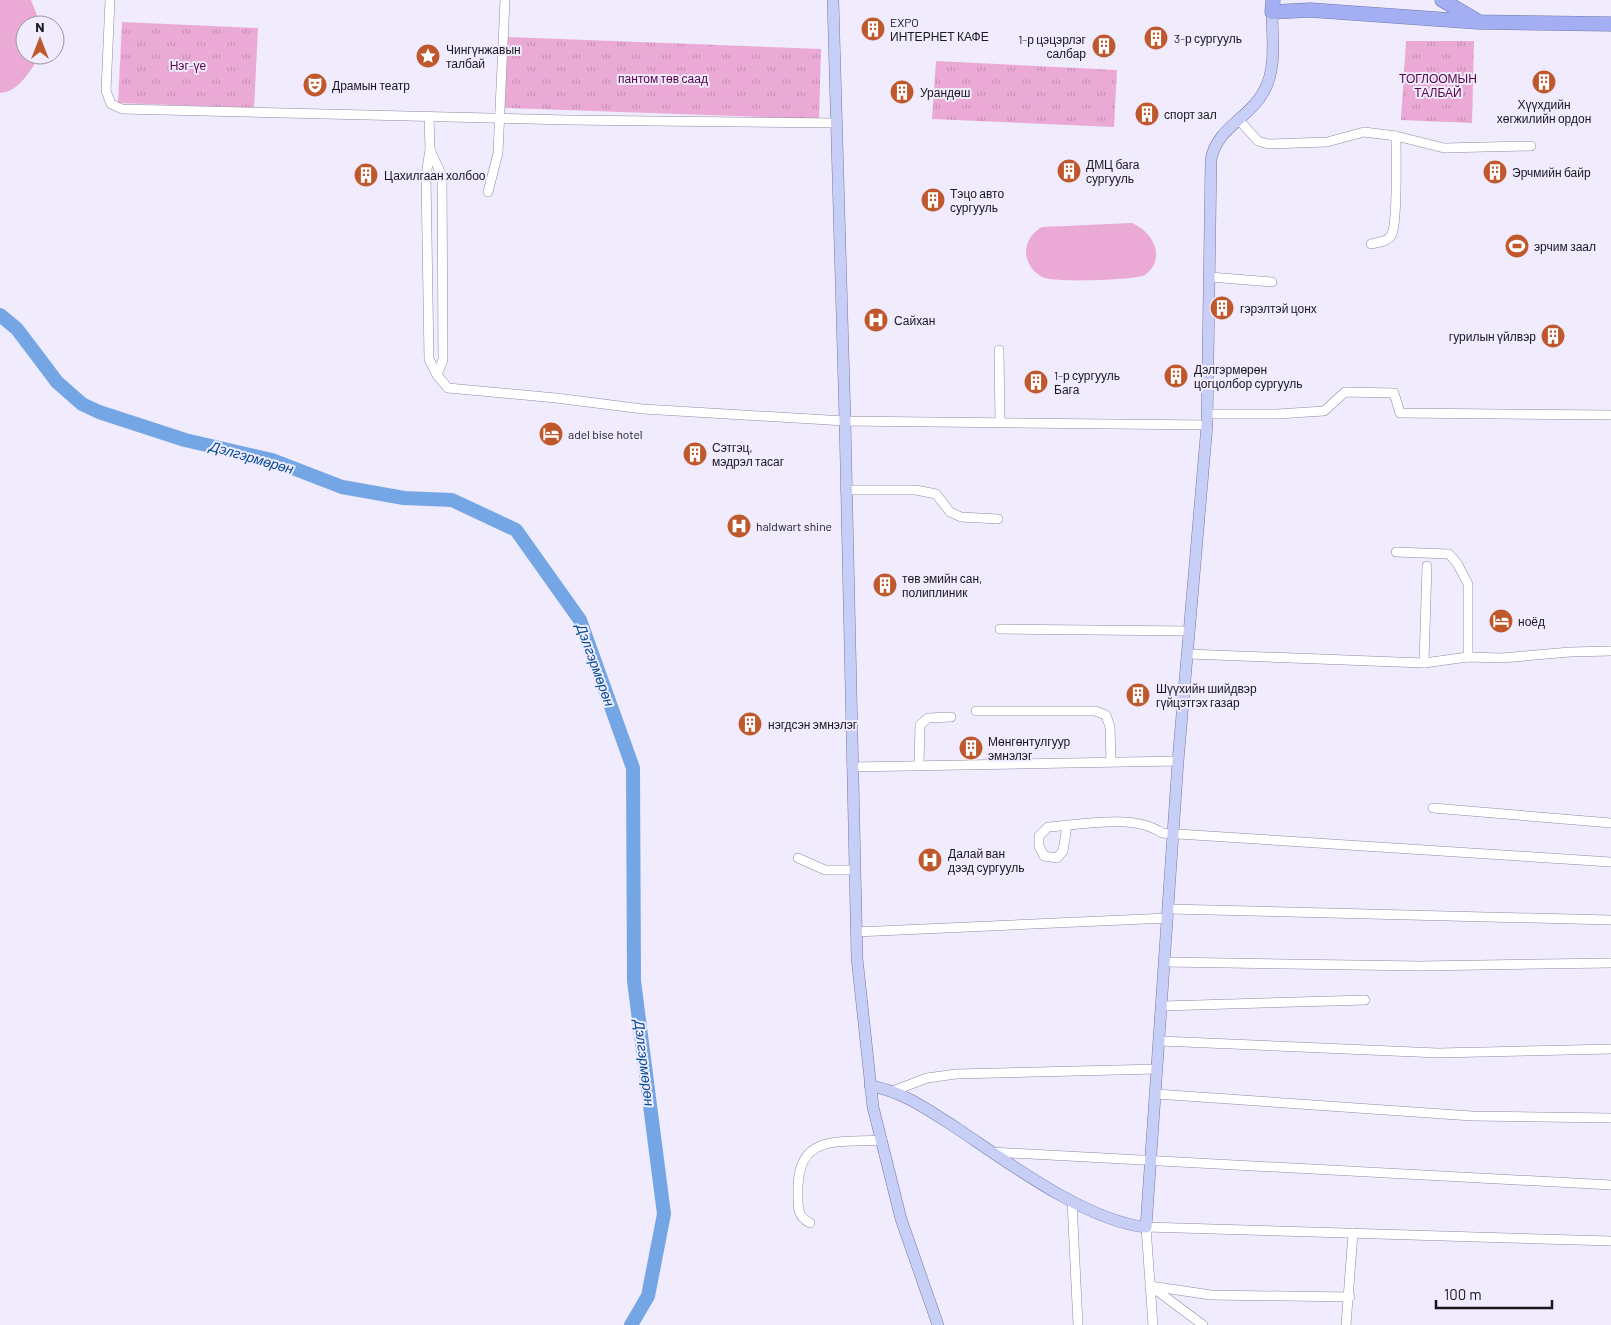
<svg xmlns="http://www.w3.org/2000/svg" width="1611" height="1325" viewBox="0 0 1611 1325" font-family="Barlow,sans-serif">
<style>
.green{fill:#eaaad5}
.park{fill:url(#park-tufts)}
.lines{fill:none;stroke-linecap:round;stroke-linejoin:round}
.river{stroke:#74a6e6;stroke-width:14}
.minor-casing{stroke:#918aa4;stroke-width:10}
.major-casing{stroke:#7379a8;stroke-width:12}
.highway-casing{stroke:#7379a8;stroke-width:15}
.minor{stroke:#fff;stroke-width:9}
.major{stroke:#c8cff7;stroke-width:11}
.highway{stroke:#a3aff2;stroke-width:14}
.labels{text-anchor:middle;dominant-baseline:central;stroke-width:4;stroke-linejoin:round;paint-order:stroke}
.poi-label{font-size:12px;fill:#191620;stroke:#f0ebfd;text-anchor:start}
.park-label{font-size:12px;fill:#5b0149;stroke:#f0ebfd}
.water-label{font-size:14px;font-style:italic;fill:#034d97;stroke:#f0ebfd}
</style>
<defs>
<pattern id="park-tufts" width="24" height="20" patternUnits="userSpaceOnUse" patternTransform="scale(1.25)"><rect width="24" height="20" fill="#eaaad5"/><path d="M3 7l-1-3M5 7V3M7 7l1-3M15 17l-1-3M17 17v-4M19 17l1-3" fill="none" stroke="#c892b7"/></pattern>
</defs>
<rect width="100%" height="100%" fill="#f0ebfd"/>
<!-- green -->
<g class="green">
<path d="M0,0h31l10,25h-16v30h15c-9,15 -21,37 -40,38z"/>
<path d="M1132,223c23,10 35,38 11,53 -15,4 -89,7 -101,1 -9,-5 -16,-15 -16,-25 0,-11 7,-20 16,-25z"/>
</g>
<!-- park -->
<g class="park">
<path d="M122,22l136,6 -4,80 -136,-5z"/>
<path d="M507,37l314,12 -2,70 -314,-11z"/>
<path d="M1406,41h68l-2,82 -71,-3z"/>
<path d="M936,61l181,9 -3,57 -182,-8z"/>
</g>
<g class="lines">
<!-- river -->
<path class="river" d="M0,315l17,14 40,53 25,22 17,8 86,28 87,20 70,27 62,11 48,2 64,30 64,90 53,148 1,213 30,233 -16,82 -17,29"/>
<defs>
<g id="minor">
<path d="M110,0l-4,91 5,13 11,5 446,11 269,3"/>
<path d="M429,117l1,32 -4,27 3,183 8,16 11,13 108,10 87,11 202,12 362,4"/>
<path d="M1238,119l20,22 10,3 59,-2 37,-10 32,4 48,12 87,-2"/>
<path d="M430,150l12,26 1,184 -6,15"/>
<path d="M488,192l10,-39 7,-153"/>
<path d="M1371,244c8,-2 17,-2 21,-10 6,-15 4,-78 4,-98"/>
<path d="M1210,277l62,5"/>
<path d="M999,350l1,72"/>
<path d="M1207,414h70l47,-3 21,-19 49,1 6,20 211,2"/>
<path d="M845,490h71l20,4 14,18 11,5 37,2"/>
<path d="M1396,552l53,2 8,9 11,21v73"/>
<path d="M1000,629l190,2"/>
<path d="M1188,654l236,9 44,-6 34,1 68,-6 41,-1"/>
<path d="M1424,663l3,-97"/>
<path d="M976,711h119l11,4 4,12 1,35"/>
<path d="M919,765l1,-40 8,-7 23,-1"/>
<path d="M852,767l326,-6"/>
<path d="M1433,808l178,15"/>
<path d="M1067,826l-4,25 -6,7 -13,-2 -5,-10v-10l9,-9c33,-2 86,-14 114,6l449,29"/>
<path d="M798,858l27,12h29"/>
<path d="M1169,909l442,11"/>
<path d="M856,932l312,-14"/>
<path d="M1165,962l255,4 191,-3"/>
<path d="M1162,1006l203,-6"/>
<path d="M1160,1041l278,12 173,-4"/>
<path d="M893,1091l34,-13 29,-4 201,-5"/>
<path d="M1156,1094l316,22 139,2"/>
<path d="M992,1152l619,33"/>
<path d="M1072,1201l6,124"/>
<path d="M810,1223c-13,-7 -12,-15 -12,-29 -2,-61 38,-51 84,-54"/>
<path d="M1150,1286l61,9 139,2"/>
<path d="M1152,1287l51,38"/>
<path d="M1153,1325l-7,-98 465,14"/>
<path d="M1346,1325l7,-92"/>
</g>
<g id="major">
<path d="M833,0l12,421 12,537 16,149 28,112 37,106"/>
<path d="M870,1086c33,5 60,25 88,43 49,33 130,93 188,98l32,-466 29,-336 4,-265c5,-32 39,-42 53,-69 13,-23 8,-53 8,-79"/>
</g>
<g id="highway">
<path d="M1273,0l-1,12 38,-2 168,12 133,2"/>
<path d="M1442,0l34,20"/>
</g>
</defs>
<!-- minor casing -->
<use href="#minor" class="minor-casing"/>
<!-- major casing -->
<use href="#major" class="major-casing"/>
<!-- highway casing -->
<use href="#highway" class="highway-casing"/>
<!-- minor -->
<use href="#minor" class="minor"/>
<!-- major -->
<use href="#major" class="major"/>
<!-- highway -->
<use href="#highway" class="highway"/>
</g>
<!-- icons -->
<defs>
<symbol id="building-disc" viewBox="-11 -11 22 22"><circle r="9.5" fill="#bf582c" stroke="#f0ebfd"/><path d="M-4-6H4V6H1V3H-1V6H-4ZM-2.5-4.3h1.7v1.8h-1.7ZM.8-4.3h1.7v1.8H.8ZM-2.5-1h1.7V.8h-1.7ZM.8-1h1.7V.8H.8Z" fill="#fff"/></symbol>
<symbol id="sight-disc" viewBox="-11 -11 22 22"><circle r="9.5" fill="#bf582c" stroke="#f0ebfd"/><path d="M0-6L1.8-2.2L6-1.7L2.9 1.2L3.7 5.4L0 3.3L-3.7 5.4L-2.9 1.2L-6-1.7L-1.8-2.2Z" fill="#fff"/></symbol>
<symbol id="theatre-disc" viewBox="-11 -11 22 22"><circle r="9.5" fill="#bf582c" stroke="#f0ebfd"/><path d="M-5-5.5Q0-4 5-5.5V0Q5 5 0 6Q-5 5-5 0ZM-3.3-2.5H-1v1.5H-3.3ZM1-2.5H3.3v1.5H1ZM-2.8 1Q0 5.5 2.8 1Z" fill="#fff"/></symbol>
<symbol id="stadium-disc" viewBox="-11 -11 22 22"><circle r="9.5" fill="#bf582c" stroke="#f0ebfd"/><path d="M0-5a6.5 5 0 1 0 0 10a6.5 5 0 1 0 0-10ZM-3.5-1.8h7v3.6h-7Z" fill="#fff"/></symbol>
<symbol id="hospital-disc" viewBox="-11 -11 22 22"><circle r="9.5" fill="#bf582c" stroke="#f0ebfd"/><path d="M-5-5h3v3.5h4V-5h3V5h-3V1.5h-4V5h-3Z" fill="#fff"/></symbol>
<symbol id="hotel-disc" viewBox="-11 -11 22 22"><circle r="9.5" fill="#bf582c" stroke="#f0ebfd"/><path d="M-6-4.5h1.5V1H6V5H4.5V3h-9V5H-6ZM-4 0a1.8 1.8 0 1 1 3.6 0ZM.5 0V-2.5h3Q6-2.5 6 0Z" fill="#fff"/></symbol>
</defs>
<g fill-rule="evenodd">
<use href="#building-disc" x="859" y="15" width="28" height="28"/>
<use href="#building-disc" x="1142" y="24" width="28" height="28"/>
<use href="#building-disc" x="1090" y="32" width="28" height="28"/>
<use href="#sight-disc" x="414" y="42" width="28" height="28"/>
<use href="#building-disc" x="1530" y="68" width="28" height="28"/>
<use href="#theatre-disc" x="301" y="71" width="28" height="28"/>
<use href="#building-disc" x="888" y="78" width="28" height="28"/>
<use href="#building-disc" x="1133" y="100" width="28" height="28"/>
<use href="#building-disc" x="1055" y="157" width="28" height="28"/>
<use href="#building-disc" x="1481" y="158" width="28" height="28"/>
<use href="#building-disc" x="352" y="161" width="28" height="28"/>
<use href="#building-disc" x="919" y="186" width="28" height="28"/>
<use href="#stadium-disc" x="1503" y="232" width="28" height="28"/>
<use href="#building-disc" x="1208" y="294" width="28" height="28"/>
<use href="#hospital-disc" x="862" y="306" width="28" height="28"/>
<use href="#building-disc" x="1539" y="322" width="28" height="28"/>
<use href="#building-disc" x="1162" y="362" width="28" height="28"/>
<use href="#building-disc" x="1022" y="368" width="28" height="28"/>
<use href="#hotel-disc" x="537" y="420" width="28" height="28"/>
<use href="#building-disc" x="681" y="440" width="28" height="28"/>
<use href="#hospital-disc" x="725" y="512" width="28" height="28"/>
<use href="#building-disc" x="871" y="571" width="28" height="28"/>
<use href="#hotel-disc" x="1487" y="607" width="28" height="28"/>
<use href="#building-disc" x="1124" y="681" width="28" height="28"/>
<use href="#building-disc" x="736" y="710" width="28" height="28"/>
<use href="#building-disc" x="957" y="734" width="28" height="28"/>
<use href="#hospital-disc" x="916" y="846" width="28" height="28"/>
</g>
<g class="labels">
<!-- poi labels -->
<g class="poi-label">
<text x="890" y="22">EXPO<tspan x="890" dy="14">ИНТЕРНЕТ КАФЕ</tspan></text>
<text x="1174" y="38">3-р сургууль</text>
<text x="1086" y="39" text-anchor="end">1-р цэцэрлэг<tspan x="1086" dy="14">салбар</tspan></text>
<text x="446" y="49">Чингүнжавын<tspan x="446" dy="14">талбай</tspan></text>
<text x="332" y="85">Драмын театр</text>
<text x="920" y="92">Урандөш</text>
<text x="1544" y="104" text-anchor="middle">Хүүхдийн<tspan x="1544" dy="14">хөгжилийн ордон</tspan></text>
<text x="1164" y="114">спорт зал</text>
<text x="1086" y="164">ДМЦ бага<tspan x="1086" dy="14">сургууль</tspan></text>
<text x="1512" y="172">Эрчмийн байр</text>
<text x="384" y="175">Цахилгаан холбоо</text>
<text x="950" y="193">Тэцо авто<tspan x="950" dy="14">сургууль</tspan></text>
<text x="1534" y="246">эрчим заал</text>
<text x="1240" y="308">гэрэлтэй цонх</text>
<text x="894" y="320">Сайхан</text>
<text x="1536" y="336" text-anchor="end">гурилын үйлвэр</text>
<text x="1194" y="369">Дэлгэрмөрөн<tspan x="1194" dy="14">цогцолбор сургууль</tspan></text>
<text x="1054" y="375">1-р сургууль<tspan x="1054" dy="14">Бага</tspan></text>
<text x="568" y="434">adel bise hotel</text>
<text x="712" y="447">Сэтгэц,<tspan x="712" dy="14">мэдрэл тасаг</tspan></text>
<text x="756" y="526">haldwart shine</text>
<text x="902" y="578">төв эмийн сан,<tspan x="902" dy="14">полиплиник</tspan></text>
<text x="1518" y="621">ноёд</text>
<text x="1156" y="688">Шүүхийн шийдвэр<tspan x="1156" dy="14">гүйцэтгэх газар</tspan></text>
<text x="768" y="724">нэгдсэн эмнэлэг</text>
<text x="988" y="741">Мөнгөнтулгуур<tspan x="988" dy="14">эмнэлэг</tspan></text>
<text x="948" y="853">Далай ван<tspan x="948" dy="14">дээд сургууль</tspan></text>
</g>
<!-- park labels -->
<g class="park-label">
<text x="188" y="65">Нэг-үе</text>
<text x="663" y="78">пантом төв саад</text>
<text x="1438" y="78">ТОГЛООМЫН<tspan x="1438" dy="14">ТАЛБАЙ</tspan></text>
</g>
<!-- water labels -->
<g class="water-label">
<text transform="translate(252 457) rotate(16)">Дэлгэрмөрөн</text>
<text transform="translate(596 665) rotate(70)">Дэлгэрмөрөн</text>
<text transform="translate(645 1063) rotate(83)">Дэлгэрмөрөн</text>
</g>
</g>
<!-- north arrow -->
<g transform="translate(40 40)"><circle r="24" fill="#f0ebfd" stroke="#9a96a5"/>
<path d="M0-4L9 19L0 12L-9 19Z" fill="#bf582c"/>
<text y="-8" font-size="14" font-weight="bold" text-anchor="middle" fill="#191620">N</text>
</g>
<!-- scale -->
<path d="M1436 1300v8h116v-8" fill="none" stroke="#191620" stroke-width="2.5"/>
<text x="1444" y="1300" font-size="15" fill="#191620" stroke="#f0ebfd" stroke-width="4" paint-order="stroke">100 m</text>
</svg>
